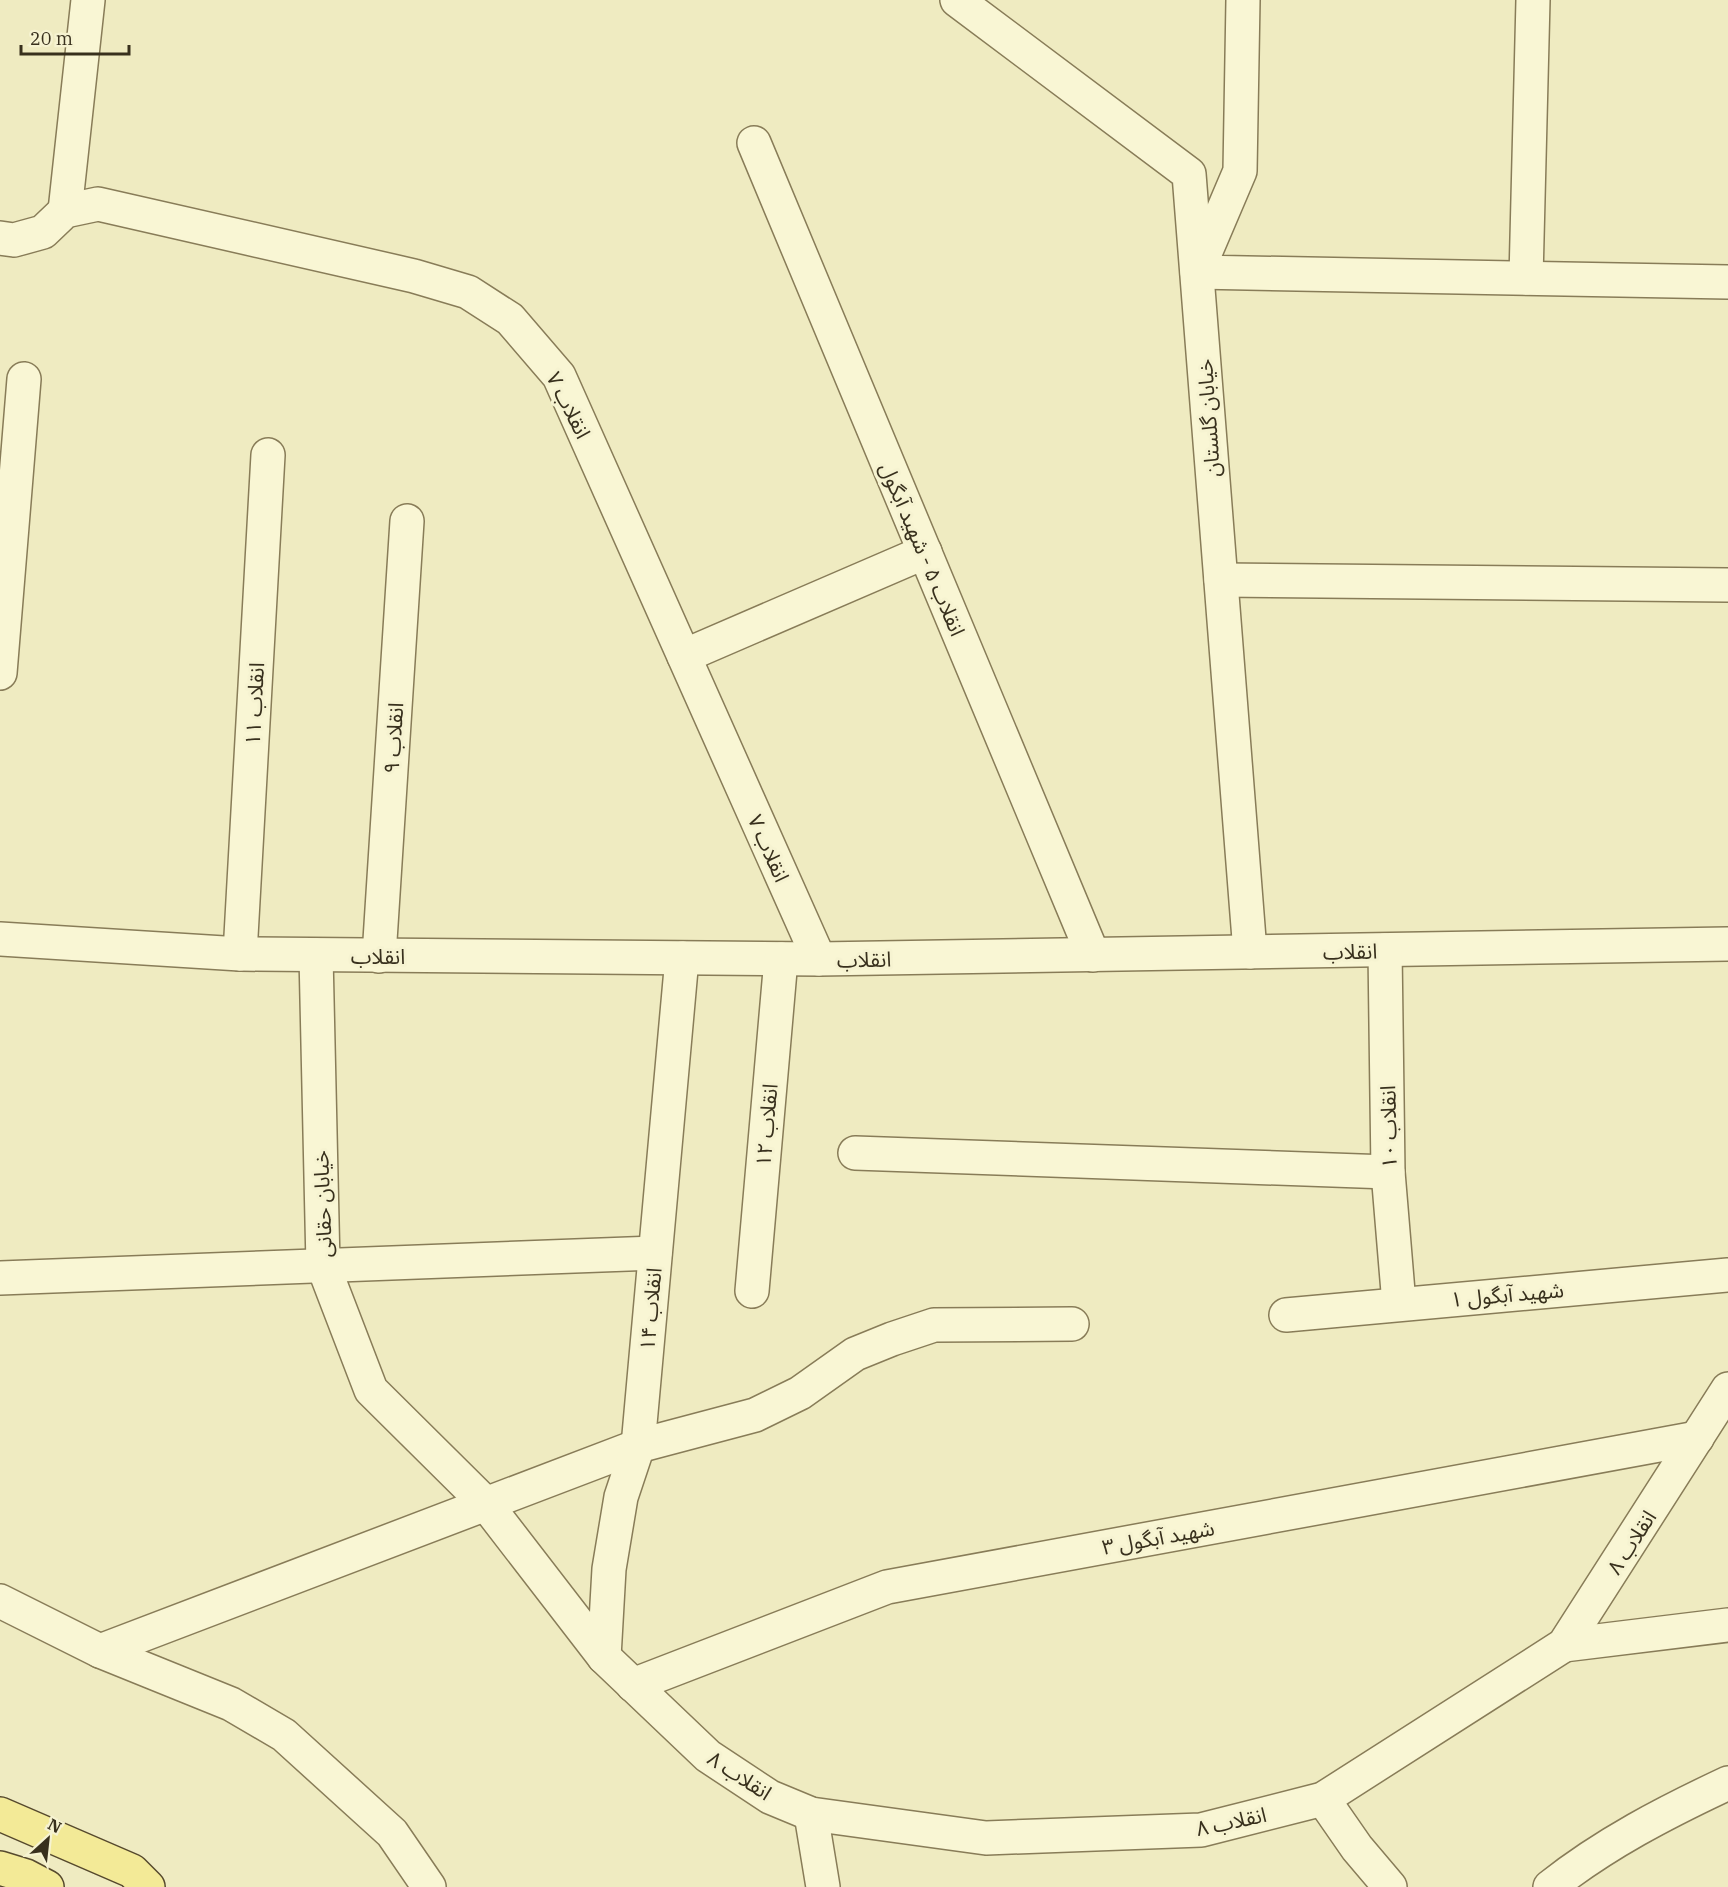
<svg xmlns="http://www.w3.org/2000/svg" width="1728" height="1887" viewBox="0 0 1728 1887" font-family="'IBM Plex Serif','Noto Sans Arabic',serif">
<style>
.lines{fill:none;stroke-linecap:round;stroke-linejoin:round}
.minor-casing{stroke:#887c58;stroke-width:36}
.major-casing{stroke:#56492d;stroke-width:36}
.minor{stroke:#f9f6d4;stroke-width:33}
.major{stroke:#f3ea97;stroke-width:33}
.labels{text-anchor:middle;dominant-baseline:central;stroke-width:6;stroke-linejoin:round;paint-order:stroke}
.street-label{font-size:21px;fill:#38301d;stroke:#f6f3d1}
</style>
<rect width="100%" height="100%" fill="#efebc1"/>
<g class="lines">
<defs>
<g id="minor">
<path d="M957,0l232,174 61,778"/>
<path d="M1243,0l-3,171 -43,101 531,10"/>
<path d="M754,143l339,812"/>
<path d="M65,211l23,-211"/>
<path d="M0,238l14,2 29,-8 22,-21 33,-7 316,72 54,16 42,27 49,57 260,583"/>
<path d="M1526,278l7,-278"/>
<path d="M1221,580l507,5"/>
<path d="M684,656l241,-104"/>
<path d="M0,673l24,-294"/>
<path d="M0,939l240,15 579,5 909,-15"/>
<path d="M1385,950l3,222 11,132"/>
<path d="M240,954l28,-499"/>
<path d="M316,955l7,310 48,125 115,114 118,153 104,99 62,41 41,17 175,24 215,-8 122,-31 241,-154 164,-256"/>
<path d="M379,956l28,-435"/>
<path d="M855,1153l533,19"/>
<path d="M0,1278l655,-25"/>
<path d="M752,1291l29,-332"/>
<path d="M1286,1315l442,-40"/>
<path d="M0,1601l100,50 131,53 53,31 108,98 37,54"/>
<path d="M1564,1645l164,-20"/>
<path d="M100,1651l538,-205 117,-31 45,-22 55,-39 37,-15 42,-14 138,-1"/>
<path d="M604,1657l5,-88 12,-72 17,-51 44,-488"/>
<path d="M633,1685l254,-98 810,-149"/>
<path d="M1323,1799l34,49 33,39"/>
<path d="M811,1814l12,73"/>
<path d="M1550,1887c54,-43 116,-75 178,-104"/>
</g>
<g id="major">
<path d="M0,1814l132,57 16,16"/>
<path d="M0,1868l26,8 21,11"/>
</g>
</defs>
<!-- minor casing -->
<use href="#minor" class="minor-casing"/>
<!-- major casing -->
<use href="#major" class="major-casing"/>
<!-- minor -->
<use href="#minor" class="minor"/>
<!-- major -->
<use href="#major" class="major"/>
</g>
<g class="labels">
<!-- street labels -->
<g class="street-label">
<text transform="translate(569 405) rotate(63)">انقلاب ۷</text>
<text transform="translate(1208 418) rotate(-94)">خیابان گلستان</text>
<text transform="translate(923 549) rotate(67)">انقلاب ۵ - شهید آبگول</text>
<text transform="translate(254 704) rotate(-87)">انقلاب ۱۱</text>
<text transform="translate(393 738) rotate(-86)">انقلاب ۹</text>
<text transform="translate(769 848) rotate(66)">انقلاب ۷</text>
<text transform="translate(1350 951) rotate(-1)">انقلاب</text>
<text x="378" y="956">انقلاب</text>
<text transform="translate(864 959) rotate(-1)">انقلاب</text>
<text transform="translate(766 1125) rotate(-85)">انقلاب ۱۲</text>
<text transform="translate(1388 1127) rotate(-91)">انقلاب ۱۰</text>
<text transform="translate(322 1204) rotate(-92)">خیابان حقانی</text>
<text transform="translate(1507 1294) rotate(-5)">شهید آبگول ۱</text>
<text transform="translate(650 1309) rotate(-85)">انقلاب ۱۴</text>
<text transform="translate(1158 1537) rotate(-10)">شهید آبگول ۳</text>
<text transform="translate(1631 1542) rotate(-57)">انقلاب ۸</text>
<text transform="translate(740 1775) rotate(33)">انقلاب ۸</text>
<text transform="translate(1231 1821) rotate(-12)">انقلاب ۸</text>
</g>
</g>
<!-- north arrow -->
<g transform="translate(48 1839) rotate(27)" stroke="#f6f3d1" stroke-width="4.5" paint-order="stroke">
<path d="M0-4.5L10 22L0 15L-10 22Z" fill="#38301d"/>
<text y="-9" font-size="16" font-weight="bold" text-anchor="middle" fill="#38301d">N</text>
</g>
<!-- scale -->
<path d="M21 45v9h108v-9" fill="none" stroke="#38301d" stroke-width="3"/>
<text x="30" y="45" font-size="18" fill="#38301d" stroke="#f6f3d1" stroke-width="4.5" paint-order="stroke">20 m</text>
</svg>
